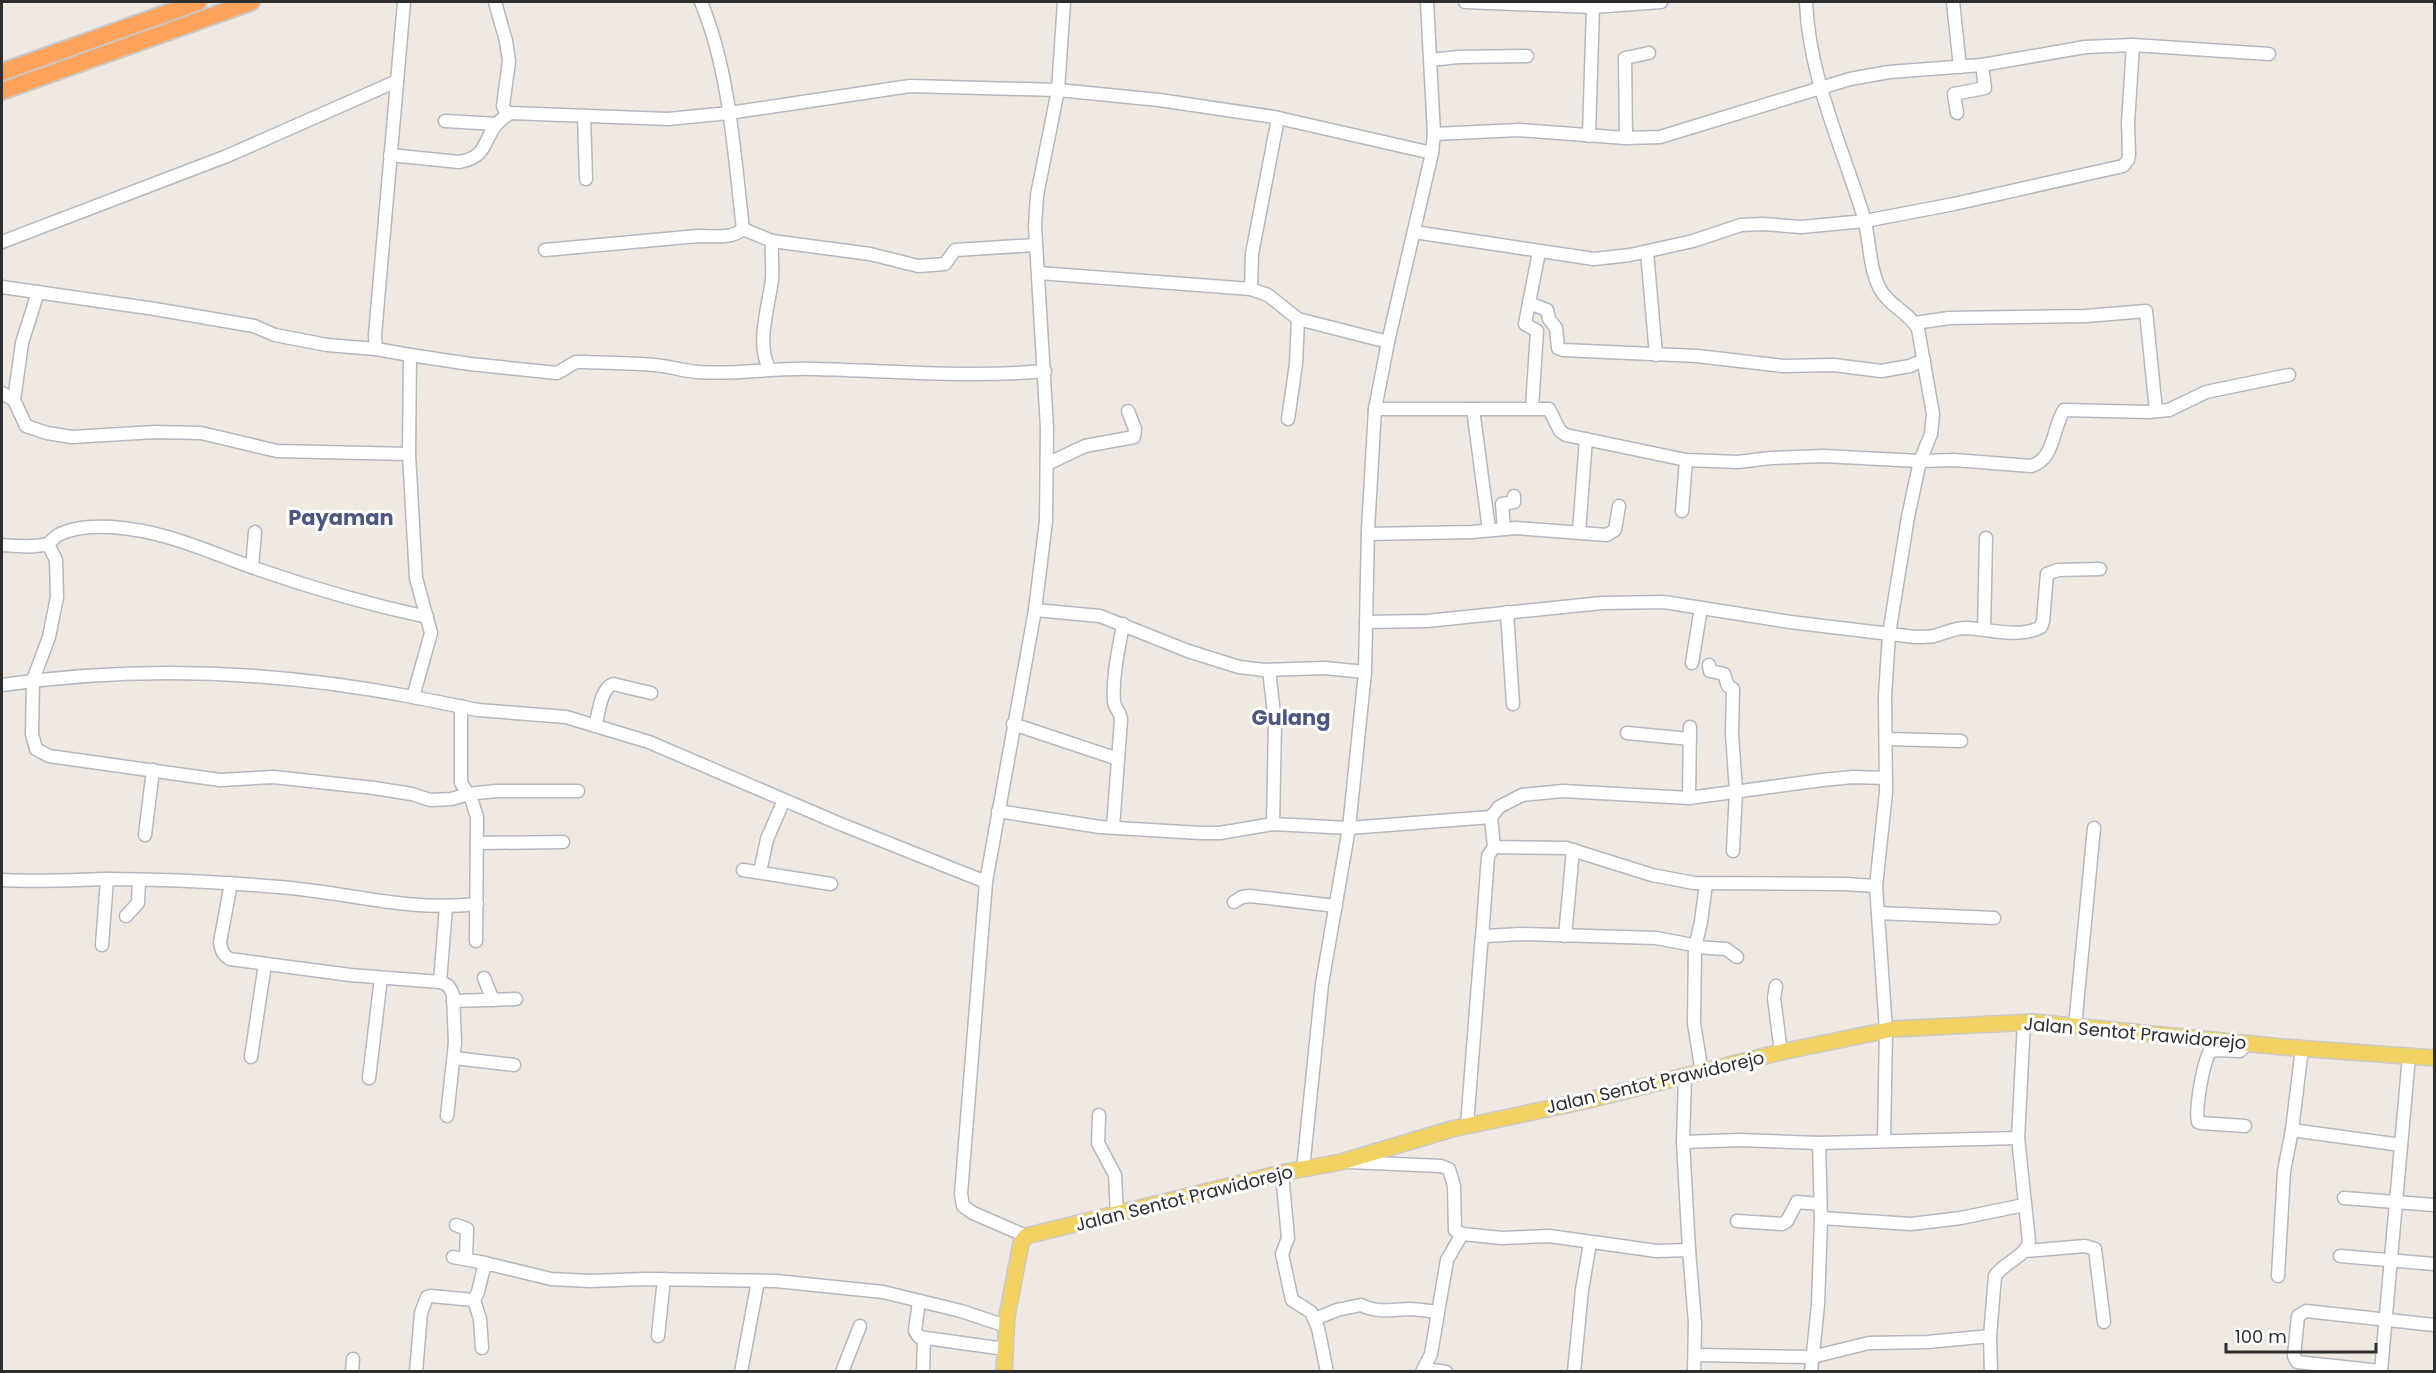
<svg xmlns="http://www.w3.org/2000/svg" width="2436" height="1373" viewBox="0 0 2436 1373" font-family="Poppins,sans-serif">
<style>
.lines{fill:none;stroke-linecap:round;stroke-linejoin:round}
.minor-casing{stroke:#b4b7c1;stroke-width:15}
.major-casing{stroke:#c9c9c9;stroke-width:18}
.highway-casing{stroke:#c9c9c9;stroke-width:20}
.minor{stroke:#fff;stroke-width:12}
.major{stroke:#f2d163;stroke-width:15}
.highway{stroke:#ffa35c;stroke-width:16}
.labels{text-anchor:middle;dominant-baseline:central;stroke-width:6;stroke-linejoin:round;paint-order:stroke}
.street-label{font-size:18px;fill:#2e2e2e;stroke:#fff}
.quarter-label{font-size:21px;font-weight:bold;fill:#4d5680;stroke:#fff}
</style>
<rect width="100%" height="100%" fill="#efe9e1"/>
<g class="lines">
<defs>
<g id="minor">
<path d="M495,2l11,39 3,20 -6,45 2,5 5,2 158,6 61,-6 181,-27 148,4 -21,105 -2,31 12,202 -1,93 -11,89 -49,272 -25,312 2,12 10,7 53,23"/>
<path d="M701,2c29,70 33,151 42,227l29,12 98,13 48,12 27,-2 10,-14 81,-5"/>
<path d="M1064,2l-6,88 101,10 115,17 158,36"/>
<path d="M1465,2l128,5 68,-5"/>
<path d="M1806,2c3,75 36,144 58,216 6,23 5,50 16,71 9,17 30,24 38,40l15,85 -2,20 -11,27 -12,56 -19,117 -4,62 1,96 -10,94 10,144 -2,110"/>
<path d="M1953,2l7,65"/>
<path d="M1431,60l27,-3 69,-1"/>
<path d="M1957,113l-3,-19 31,-6 -3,-23"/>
<path d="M584,116l2,63"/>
<path d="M445,121l52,3"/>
<path d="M1434,134l85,-4 107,8 34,-1 190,-58 39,-7 93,-7 103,-18 48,-2 136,9"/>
<path d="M1589,136l4,-129"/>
<path d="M1626,138l-1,-80 24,-5"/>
<path d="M390,155l69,7c27,-5 23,-17 36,-36 4,-5 10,-9 15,-13"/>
<path d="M1414,232l180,27 36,-4 63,-14 48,-16 22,-1 38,3 64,-6 89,-17 169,-38 5,-6 1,-6 -1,-31 5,-78"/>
<path d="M2,242l225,-86 170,-75"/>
<path d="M545,250l153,-14c15,0 34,3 45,-7"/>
<path d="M1539,252l-10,51 18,7 2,9 7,9 2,20 5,2 134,6 86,10 51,-1 47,6 29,-5 14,-6"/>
<path d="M1647,252l9,103"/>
<path d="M1039,273l212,16 17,6 30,24 90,23"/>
<path d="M2,287l153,22 99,17 21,9 52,10 49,4"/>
<path d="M1251,289l1,-35 26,-136"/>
<path d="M1529,303l-4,21 12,7 -5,77"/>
<path d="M1915,323l34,-5 137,-2 60,-5 10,100"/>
<path d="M410,355l60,9 87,9 19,-11h9c23,1 46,1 69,3 15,1 29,6 44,7 40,3 79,-5 119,-3 76,2 151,9 228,2"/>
<path d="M770,370c-15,-25 -1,-64 2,-91 1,-13 -1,-25 0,-38"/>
<path d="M2,393l12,7 12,26 21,7 25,4 83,-5 46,1 76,18 132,3"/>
<path d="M14,400l8,-57 16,-51"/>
<path d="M1375,409h174l11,22 6,4 120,25 52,2 33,-4 52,-2 97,5 34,-1 77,6c24,-7 21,-37 33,-56l84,2 21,-2 37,-18 83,-17"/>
<path d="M1473,409l16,121"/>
<path d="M1288,419l8,-55 2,-45"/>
<path d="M1047,464l38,-18 49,-9 1,-8 -7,-18"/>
<path d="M1682,511l4,-51"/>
<path d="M1504,529l-2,-25 12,-2v-6"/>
<path d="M1579,532l7,-93"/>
<path d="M1368,534l104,-2 44,-4 91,7 8,-5 4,-24"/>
<path d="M48,544l8,16 1,37 -8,40 -16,43 -1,54 4,15 13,7 171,24 54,-3 100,11 38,6 18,6 22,-1 16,-5 28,-3h82"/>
<path d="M2,545c14,1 31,3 45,-1 4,-2 7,-6 11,-9 15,-8 37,-9 54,-8 56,4 96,25 148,43 55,19 111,35 167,47"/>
<path d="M252,567l3,-35"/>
<path d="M1035,610l65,6 88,35 51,16 25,3 61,-2 40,4"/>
<path d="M1507,612l6,92"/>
<path d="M1366,622l61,-1 175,-18 62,-1 126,20 125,15c6,0 13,0 19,-1 11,-3 20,-8 32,-8 24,1 53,11 75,-1l2,-6 4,-47 11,-4 42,-1"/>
<path d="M1984,630l2,-92"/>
<path d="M1692,663l9,-55"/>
<path d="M1709,665l1,6 14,3 4,12 5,3 -1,45 4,57 -3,60"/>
<path d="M1269,670l6,52 -2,102"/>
<path d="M2,685c136,-20 276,-14 411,12l18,-64 -15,-55 -7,-124 1,-99 -34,-6 -1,-14 29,-333"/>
<path d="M413,697l65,13 88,7 83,25 189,81 148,59"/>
<path d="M461,706v77l10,15 6,19 -1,124"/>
<path d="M1013,724l105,35"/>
<path d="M595,726c4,-12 5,-37 18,-42l38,9"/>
<path d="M1627,733l63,6"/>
<path d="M1887,739l74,2"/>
<path d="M1689,798l1,-71"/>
<path d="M998,811l102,16 100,6h20l53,-9 76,4 142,-11 3,30 72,1 86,27 42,8 151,1 31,2"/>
<path d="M1491,817l8,-10 23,-12 41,-4 126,7 133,-18 31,-3 33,1"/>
<path d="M1113,827l8,-107c0,-8 -6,-11 -7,-18 -2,-25 5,-54 9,-78"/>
<path d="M145,835l8,-65"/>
<path d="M477,843l86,-1"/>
<path d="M743,870l88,14"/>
<path d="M760,872l7,-33 17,-39"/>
<path d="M2,880c34,2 69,0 104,-1 57,0 115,3 173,8 69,5 126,25 198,17"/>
<path d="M231,883l-11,59c1,8 3,13 10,17l120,16 90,7 6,-75"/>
<path d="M1706,884l-5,38 -6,25 31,2 11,8"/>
<path d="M1234,902l8,-5 8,-1 86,10"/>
<path d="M1878,913l116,5"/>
<path d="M126,916l12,-13 1,-23"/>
<path d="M1565,936l8,-86"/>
<path d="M1482,938l6,-82 6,-9"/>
<path d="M102,945l5,-66"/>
<path d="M484,978l9,22"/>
<path d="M440,982c8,2 10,5 13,13l2,48 -8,73"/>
<path d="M1776,986l-2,12 7,54"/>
<path d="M453,1001l63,-2"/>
<path d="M2075,1026l19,-198"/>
<path d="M2409,1056l-28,315 -84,-9 -3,-6 4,-40 8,-5 128,14"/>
<path d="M251,1057l14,-93"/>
<path d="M454,1058l60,7"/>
<path d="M1685,1077l-2,65 6,108"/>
<path d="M369,1078l12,-100"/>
<path d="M1099,1115l-1,28 17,32 2,39"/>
<path d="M1467,1125l14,-179 1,-8 4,-2 34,-2 136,4 37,7 2,2 -1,76 8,50"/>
<path d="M2245,1126l-44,-3 -3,-1c-3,-14 5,-57 11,-69l5,-3 26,1 8,-8"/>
<path d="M2292,1130l109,15"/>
<path d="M1683,1142l57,-2 79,3"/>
<path d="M1349,1162l92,4 8,3 5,17 1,44 7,4 40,4 47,-2 108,15 32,-1 6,73 -1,49"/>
<path d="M1303,1169l19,-185 27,-156 16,-156 3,-142 7,-121 13,-67 44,-189 2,-19 -7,-132"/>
<path d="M1282,1173l6,65 -6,16 10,46 19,12 7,16 9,44"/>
<path d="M2344,1198l90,7"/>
<path d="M1821,1218l90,6 50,-6 63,-13"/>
<path d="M1737,1221l45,3 5,-3 10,-19 23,2"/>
<path d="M456,1225l11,4 -1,30"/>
<path d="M2025,1251l60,-5 10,3 9,73"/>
<path d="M2340,1256l94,8"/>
<path d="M453,1257l32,6"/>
<path d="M2278,1276l6,-105 8,-41 10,-82"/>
<path d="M474,1300l6,19 2,29"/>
<path d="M919,1301l-4,30 4,6 86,12"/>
<path d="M1315,1319l22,-9 24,-5c16,8 31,5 48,4 9,0 19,2 29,3"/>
<path d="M658,1336l6,-57"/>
<path d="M1695,1355l117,2 57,-14 59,-1 62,-6"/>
<path d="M1425,1369l21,3"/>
<path d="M352,1372l1,-13"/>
<path d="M416,1372l5,-59 6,-16 4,-1 43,4 4,-8 7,-29 66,16 39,2 55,-2 131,2 107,11 78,19 45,15"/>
<path d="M741,1372l17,-91"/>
<path d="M842,1372l18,-46"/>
<path d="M923,1372l1,-34"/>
<path d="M1422,1372l9,-18 16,-94 15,-26"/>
<path d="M1574,1372l8,-82 8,-47"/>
<path d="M1811,1372l7,-67 3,-87 -2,-75 199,-5"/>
<path d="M1991,1372l-1,-36 5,-60c8,-13 32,-20 34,-35l-11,-103 6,-116"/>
</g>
<path id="major" d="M1004,1372l3,-56 14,-73 5,-7 260,-64 55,-10 111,-33 137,-29 192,-48 112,-23 140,-7 250,25 151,11"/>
<g id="highway">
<path d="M2,72l196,-70"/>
<path d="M2,91l249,-89"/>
</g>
</defs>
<!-- minor casing -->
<use href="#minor" class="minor-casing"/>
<!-- major casing -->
<use href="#major" class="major-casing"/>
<!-- highway casing -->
<use href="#highway" class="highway-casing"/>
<!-- minor -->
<use href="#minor" class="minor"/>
<!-- major -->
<use href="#major" class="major"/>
<!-- highway -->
<use href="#highway" class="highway"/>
</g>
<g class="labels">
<!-- street labels -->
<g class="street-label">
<text transform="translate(2135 1033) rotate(5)">Jalan Sentot Prawidorejo</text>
<text transform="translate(1655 1082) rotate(-13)">Jalan Sentot Prawidorejo</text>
<text transform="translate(1184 1198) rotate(-14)">Jalan Sentot Prawidorejo</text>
</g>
<!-- quarter labels -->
<g class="quarter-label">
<text x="341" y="517">Payaman</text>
<text x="1291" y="717">Gulang</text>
</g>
</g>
<!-- border -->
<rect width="2436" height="1373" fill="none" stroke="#2e2e2e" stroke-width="6"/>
<!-- scale -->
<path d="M2226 1343v9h150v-9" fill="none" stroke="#2e2e2e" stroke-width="3"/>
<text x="2235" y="1343" font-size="18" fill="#2e2e2e" stroke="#ffffff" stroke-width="4.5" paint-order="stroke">100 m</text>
</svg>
